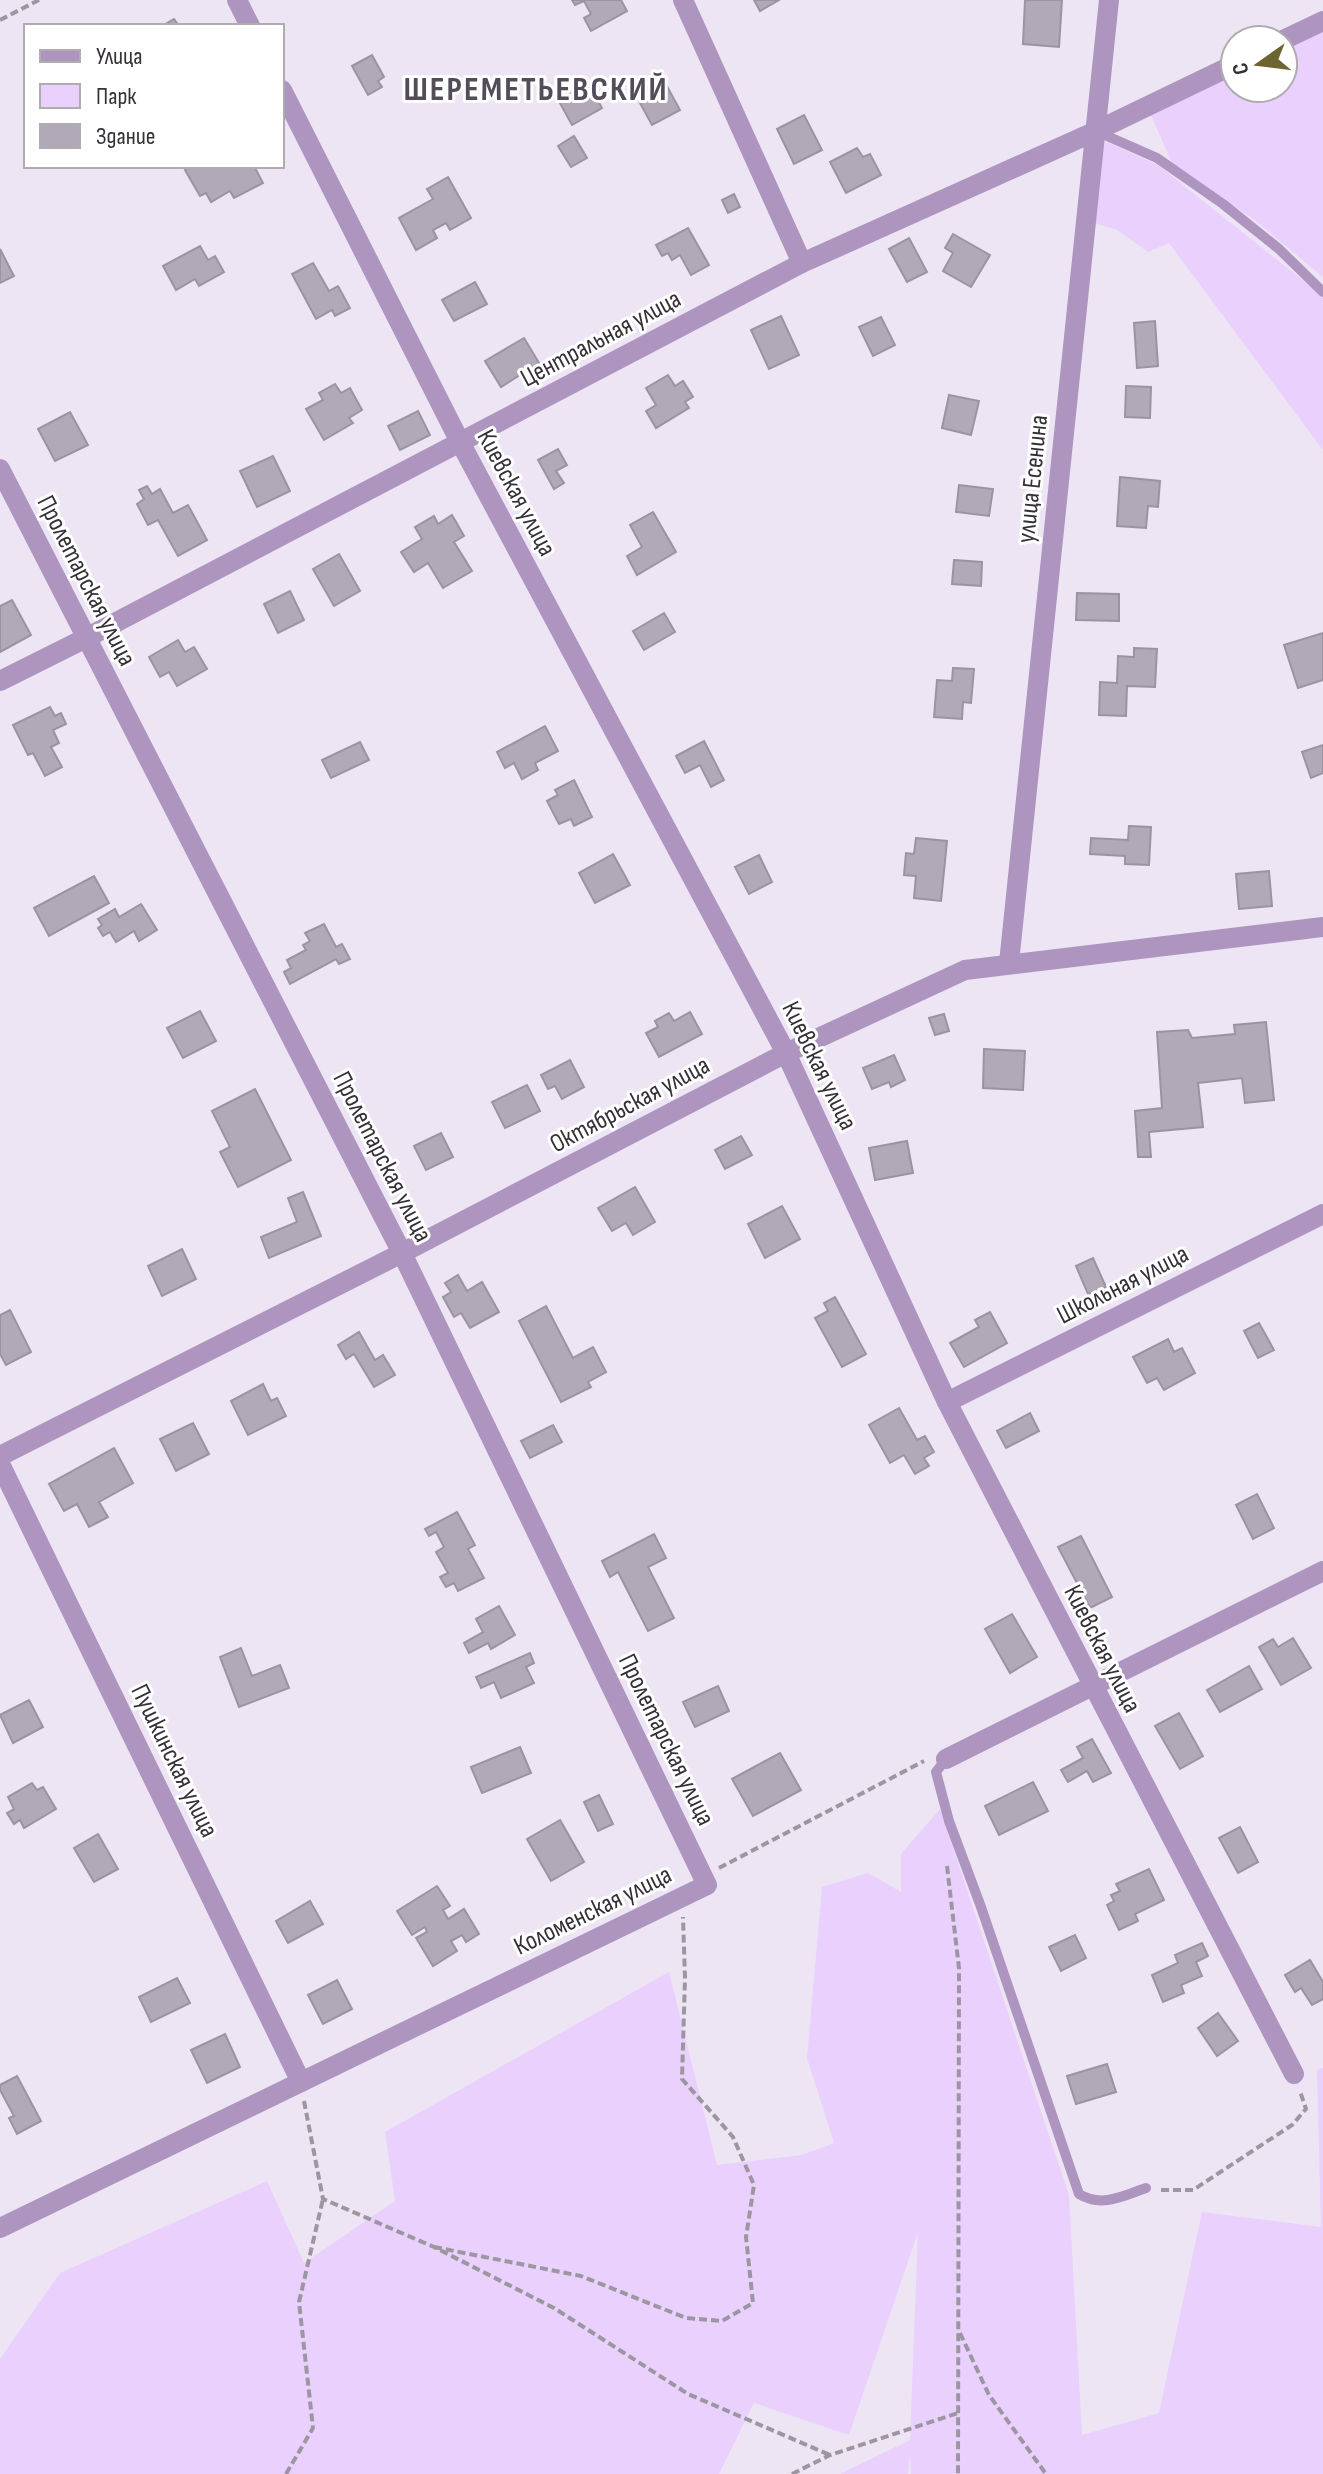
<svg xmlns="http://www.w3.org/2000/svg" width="1323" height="2474" viewBox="0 0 1323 2474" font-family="'Sofia Sans Condensed',sans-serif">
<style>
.green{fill:#e9d0fd}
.building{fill:#b1a9b8;stroke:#9b93a1;stroke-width:2}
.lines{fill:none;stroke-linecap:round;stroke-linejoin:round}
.path{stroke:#9c96a1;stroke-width:4;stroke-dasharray:8 4;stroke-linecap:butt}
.service{stroke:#ad95c0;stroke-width:10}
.minor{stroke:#ad95c0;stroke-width:20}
.labels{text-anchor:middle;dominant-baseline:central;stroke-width:6;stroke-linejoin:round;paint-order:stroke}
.street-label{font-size:26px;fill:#343036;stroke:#fff}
.district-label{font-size:34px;font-weight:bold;letter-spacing:2px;fill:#534c59;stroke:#fff}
</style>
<rect width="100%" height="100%" fill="#ede5f4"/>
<!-- green -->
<g class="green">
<path d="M1323,27v250l-67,-56 -84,-58 -22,-50 85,-42v17h48v-41z"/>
<path d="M1100,139l58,26 162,129 3,4v152l-154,-207 -21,9 -31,-22 -26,-8z"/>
<path d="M940,1809l129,386 13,240 77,-22 43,-201 119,15 -4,-157 6,-2v406h-412l-1,-21 -2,21h-68l70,-34 8,-208 -69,203 -95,-32 -35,71h-719v-115l60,-86 207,-92 37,82 91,-62 -10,-69 284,-160 48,193 85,-10 32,-12 -27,-85 15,-171 46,-14 33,19v-38z"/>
</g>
<!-- building -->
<g class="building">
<path d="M572,0h49l6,11 -36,20 -7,-13 7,-4 -7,-13 -9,4z"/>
<path d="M754,0h25l-19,11z"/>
<path d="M1025,0h37l-3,47 -36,-3z"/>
<path d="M174,19l5,7h-17z"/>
<path d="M372,55l12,22 -6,4 4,6 -14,8 -16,-29z"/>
<path d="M663,79l17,31 -28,15 -17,-31z"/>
<path d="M587,80l15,28 -30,17 -16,-29z"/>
<path d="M804,115l18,35 -28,14 -17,-35z"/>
<path d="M574,136l13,22 -16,9 -13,-21z"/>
<path d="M857,148l6,9 7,-3 11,21 -35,18 -16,-31z"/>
<path d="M192,166h62l9,17 -29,15 -4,-7 -19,11 -5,-9 -6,3 -15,-26z"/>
<path d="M448,177l23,41 -21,12 -4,-7 -13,7 4,8 -21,12 -17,-32 34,-19 -6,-10z"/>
<path d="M734,194l6,13 -12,6 -6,-13z"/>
<path d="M688,228l21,37 -18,10 -11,-20 -8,5 -4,-7 -6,3 -6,-11z"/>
<path d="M953,234l37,21 -19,32 -28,-16 10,-18 -8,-5z"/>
<path d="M909,238l18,34 -20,10 -18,-33z"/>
<path d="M200,246l8,14 7,-4 9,16 -25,14 -4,-7 -19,11 -13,-24z"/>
<path d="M0,249l14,27 -14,7z"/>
<path d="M313,263l16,28 9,-5 12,22 -15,8 -3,-6 -16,9 -24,-45z"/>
<path d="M475,282l12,22 -33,17 -12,-21z"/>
<path d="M781,316l18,39 -30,14 -18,-39z"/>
<path d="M881,317l14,28 -22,11 -14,-29z"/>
<path d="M1155,321l3,45 -21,2 -3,-45z"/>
<path d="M524,338l15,25 -38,24 -16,-26z"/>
<path d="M668,375l7,11 8,-5 10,16 -8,5 4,6 -33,20 -10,-17 10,-6 -10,-17z"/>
<path d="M335,384l6,9 9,-5 12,22 -13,8 4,5 -29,17 -18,-31 17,-9 -4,-7z"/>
<path d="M1126,386l25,1 -1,31 -25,-1z"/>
<path d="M949,395l30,6 -8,34 -29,-7z"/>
<path d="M418,411l12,24 -30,15 -12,-24z"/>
<path d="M70,412l18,33 -33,16 -17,-32z"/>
<path d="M558,449l9,16 -11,6 8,12 -10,6 -16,-29z"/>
<path d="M273,456l17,35 -33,16 -17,-36z"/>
<path d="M1120,477l40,4 -2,26 -10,-1 -2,22 -29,-2z"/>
<path d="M959,485l34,4 -4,27 -33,-4z"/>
<path d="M147,486l5,8 8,-5 13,24 15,-8 19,35 -29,16 -20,-36 -10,5 -11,-21 7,-5 -5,-9z"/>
<path d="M653,512l23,40 -39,23 -10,-19 15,-9 -12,-22z"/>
<path d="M452,515l12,21 -10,6 18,29 -29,17 -15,-25 -14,9 -13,-20 21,-13 -7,-12 19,-11 4,8z"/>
<path d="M339,554l21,37 -26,15 -21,-37z"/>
<path d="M954,560l28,2 -1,24 -29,-2z"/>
<path d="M290,591l14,29 -26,13 -14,-29z"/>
<path d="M1077,593l42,1v27l-43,-1z"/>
<path d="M12,600l19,35 -31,17v-46z"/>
<path d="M664,613l11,19 -31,18 -11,-19z"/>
<path d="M1323,633v47l-25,8 -14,-43z"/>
<path d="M178,640l7,12 9,-5 13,22 -30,17 -8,-14 -9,5 -11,-20z"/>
<path d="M1134,648l23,1 -2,38 -28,-1 -1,30 -27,-1 1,-33 17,1 1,-27 16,1z"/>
<path d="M953,668l21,1 -3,34 -8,-1 -1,17 -28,-2 3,-37 15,1z"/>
<path d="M50,707l5,9 6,-3 5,11 -13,6 6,13 -8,4 11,20 -17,9 -12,-23 -5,2 -15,-30z"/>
<path d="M545,726l13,25 -23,12 3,7 -16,9 -8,-16 -9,5 -8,-16z"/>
<path d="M704,741l20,39 -13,7 -11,-22 -15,8 -9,-17z"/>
<path d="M360,742l9,18 -38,18 -9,-18z"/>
<path d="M1323,745v28l-12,5 -9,-26z"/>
<path d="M574,780l18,37 -18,9 -3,-7 -12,5 -12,-23 11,-6 -3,-5z"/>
<path d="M1129,826l22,1 -2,38 -24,-1v-8l-35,-2 1,-16 37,2z"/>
<path d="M916,838l31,3 -6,60 -27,-3 2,-22 -12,-1 2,-22 8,1z"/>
<path d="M613,854l17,31 -35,18 -16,-30z"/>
<path d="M759,855l13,27 -23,12 -14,-27z"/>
<path d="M1269,871l3,35 -33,3 -3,-35z"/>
<path d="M94,876l15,27 -60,33 -15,-28z"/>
<path d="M141,904l16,26 -18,11 -5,-10 -18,11 -6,-10 -7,4 -5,-8 4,-3 -4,-6 17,-10 4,8z"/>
<path d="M324,924l12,23 6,-3 8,15 -11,5 -3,-5 -46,25 -6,-12 7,-4 -4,-8 19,-10 -3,-5 7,-4 -5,-8z"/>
<path d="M200,1011l16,30 -33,17 -16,-30z"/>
<path d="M690,1012l12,22 -43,23 -13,-24 12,-6 -3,-6 14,-8 5,8z"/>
<path d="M944,1014l5,17 -14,4 -6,-17z"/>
<path d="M1266,1022l8,78 -29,3 -3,-25 -44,5 5,44 -54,5 2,25h-13l-3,-46 27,-3 -5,-76 31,-2 4,8 43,-4 -1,-9z"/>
<path d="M984,1049l41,2 -2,39 -40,-2z"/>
<path d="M894,1055l11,25 -14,7 -2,-5 -17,7 -9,-21z"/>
<path d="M570,1060l14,27 -22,12 -7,-13 -7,3 -7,-14z"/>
<path d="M527,1085l13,26 -35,17 -13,-26z"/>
<path d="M255,1089l36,71 -53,27 -18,-35 10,-5 -18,-36z"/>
<path d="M441,1133l12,24 -27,13 -12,-24z"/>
<path d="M741,1136l11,19 -27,14 -10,-19z"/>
<path d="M907,1141l6,32 -38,7 -6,-32z"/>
<path d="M635,1187l20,35 -22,13 -7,-12 -14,8 -14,-23z"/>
<path d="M303,1192l18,44 -52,22 -8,-21 36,-15 -9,-24z"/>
<path d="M782,1206l18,33 -35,19 -17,-34z"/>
<path d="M182,1249l14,30 -34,17 -14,-30z"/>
<path d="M1093,1258l13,29 -18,7 -12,-28z"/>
<path d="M458,1275l9,16 15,-9 17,30 -29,16 -9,-15 -7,4 -11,-20 8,-5 -6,-9z"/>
<path d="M835,1297l31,57 -24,13 -27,-49 13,-7 -4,-8z"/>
<path d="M546,1306l27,52 20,-11 13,25 -18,10 3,5 -30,15 -42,-81z"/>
<path d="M10,1310l21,42 -25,13 -6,-11v-39z"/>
<path d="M990,1312l17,31 -43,24 -14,-24 29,-16 -4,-7z"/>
<path d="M1259,1323l15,27 -16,8 -14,-27z"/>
<path d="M359,1332l16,28 8,-5 12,20 -21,12 -20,-33 -8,5 -8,-14z"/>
<path d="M1168,1339l6,13 8,-4 13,25 -31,17 -7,-12 -10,5 -14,-26z"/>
<path d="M263,1384l8,17 6,-3 9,18 -38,19 -17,-34z"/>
<path d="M899,1408l18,32 8,-4 9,16 -10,6 5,8 -14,8 -11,-19 -14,8 -21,-38z"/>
<path d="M1030,1413l9,18 -33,17 -9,-17z"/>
<path d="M193,1423l16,31 -33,17 -16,-32z"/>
<path d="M553,1425l9,17 -32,16 -9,-17z"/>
<path d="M114,1448l19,35 -34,19 9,15 -19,10 -12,-23 -13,7 -15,-27z"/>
<path d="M1257,1494l17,34 -21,11 -17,-34z"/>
<path d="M457,1512l18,33 -7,4 16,29 -26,13 -4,-8 -8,4 -6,-10 8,-4 -12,-21 8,-5 -8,-15 -7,4 -4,-7z"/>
<path d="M654,1534l12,24 -18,9 26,51 -26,13 -30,-59 -8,5 -8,-16z"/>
<path d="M1081,1536l31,61 -22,11 -32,-61z"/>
<path d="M499,1606l16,29 -24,14 -3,-6 -19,10 -5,-10 19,-11 -7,-13z"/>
<path d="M1012,1614l25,43 -27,16 -25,-44z"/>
<path d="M1293,1638l18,30 -30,17 -22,-38 14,-8 5,8z"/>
<path d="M241,1648l11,28 28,-11 9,23 -50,19 -19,-50z"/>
<path d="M530,1653l4,10 -8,4 8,16 -33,15 -7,-16 -13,6 -5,-11z"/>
<path d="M1249,1666l13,23 -42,23 -13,-22z"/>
<path d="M718,1686l11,25 -34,16 -12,-25z"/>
<path d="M29,1700l14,27 -30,16 -13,-28z"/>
<path d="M1179,1713l24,43 -23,13 -25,-43z"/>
<path d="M1092,1739l19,34 -18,9 -6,-11 -19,11 -7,-12 22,-12 -6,-11z"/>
<path d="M520,1747l11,26 -49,20 -11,-26z"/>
<path d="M780,1753l21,37 -48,26 -21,-37z"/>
<path d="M1033,1782l15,29 -49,24 -14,-29z"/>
<path d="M32,1783l5,7 6,-3 13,22 -32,19 -4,-8 -6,4 -7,-11 7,-4 -6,-12z"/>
<path d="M599,1795l14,29 -15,7 -14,-29z"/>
<path d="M560,1820l24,42 -33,19 -24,-42z"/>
<path d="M1240,1827l18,35 -20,11 -19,-35z"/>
<path d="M98,1834l20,35 -24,13 -20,-34z"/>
<path d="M1149,1869l15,31 -29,14 3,7 -19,9 -12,-25 7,-4 -3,-6 9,-4 -4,-7z"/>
<path d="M437,1886l13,20 -7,4 5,9 16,-10 15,25 -13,8 -4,-7 -11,6 6,10 -24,15 -17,-28 11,-6 -2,-5 -13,8 -15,-24z"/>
<path d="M310,1901l13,23 -35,19 -12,-22z"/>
<path d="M1075,1935l11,23 -25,13 -12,-24z"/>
<path d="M1202,1943l6,13 -12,6 6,14 -21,9 3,8 -21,9 -11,-27 26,-12 -3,-8z"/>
<path d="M1310,1960l13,22v17l-11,6 -11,-17 -6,4 -10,-17z"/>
<path d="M177,1978l13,25 -39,19 -12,-25z"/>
<path d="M337,1980l15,29 -29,15 -15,-29z"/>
<path d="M1218,2013l20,28 -21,15 -19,-28z"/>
<path d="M225,2034l15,33 -33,16 -16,-33z"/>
<path d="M1107,2064l9,28 -40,12 -9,-28z"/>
<path d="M17,2076l24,45 -24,13 -8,-16 5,-2 -14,-26v-5z"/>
</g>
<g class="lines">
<!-- path -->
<g class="path">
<path d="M0,20l39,-20"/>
<path d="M947,1866l12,102 -1,506"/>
<path d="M719,1868l205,-107"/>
<path d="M304,2101l19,98 111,48 120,61 134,86 142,61"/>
<path d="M1161,2190h32l99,-65 14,-16 -6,-18"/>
<path d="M434,2247l147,29 105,42 36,3 31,-18 -7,-66 8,-52 -21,-48 -51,-58 3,-101 -2,-61"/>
<path d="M960,2333l29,62 57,79"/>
<path d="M286,2474l27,-46 -14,-126 24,-103"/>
<path d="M792,2474l38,-19 128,-42"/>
</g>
<!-- service -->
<g class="service">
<path d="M1098,132l59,26 66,46 56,45 44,43"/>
<path d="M946,1759l-10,13 13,49 32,86 98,287c23,14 44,2 67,-6"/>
</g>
<!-- minor -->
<g class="minor">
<path d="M237,0l13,26"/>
<path d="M683,0l119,263"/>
<path d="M1283,40l40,-19"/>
<path d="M282,90l178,352 326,611 161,349 347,672"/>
<path d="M0,469l402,784 305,632 -707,343"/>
<path d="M0,681l86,-43 716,-375 294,-132 139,-67"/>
<path d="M1009,963l100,-963"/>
<path d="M947,1402l376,-188"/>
<path d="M0,1456l402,-203 384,-200 179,-83 358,-43"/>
<path d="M0,1464l301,618"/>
<path d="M946,1759l377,-188"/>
</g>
</g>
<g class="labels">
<!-- street labels -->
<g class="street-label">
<text transform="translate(601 339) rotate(-28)">Центральная улица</text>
<text transform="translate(1033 479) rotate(-84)">улица Есенина</text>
<text transform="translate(516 493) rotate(62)">Киевская улица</text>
<text transform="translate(86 581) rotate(63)">Пролетарская улица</text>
<text transform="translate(819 1066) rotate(64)">Киевская улица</text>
<text transform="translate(630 1105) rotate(-28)">Октябрьская улица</text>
<text transform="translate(382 1157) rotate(63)">Пролетарская улица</text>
<text transform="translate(1123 1285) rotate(-27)">Школьная улица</text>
<text transform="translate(1102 1649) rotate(63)">Киевская улица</text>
<text transform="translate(666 1740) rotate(64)">Пролетарская улица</text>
<text transform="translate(174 1761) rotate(64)">Пушкинская улица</text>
<text transform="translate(593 1911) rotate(-26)">Коломенская улица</text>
</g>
<!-- district labels -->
<g class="district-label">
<text x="536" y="89">ШЕРЕМЕТЬЕВСКИЙ</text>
</g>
</g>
<!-- legend -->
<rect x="24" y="24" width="260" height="144" fill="#ffffff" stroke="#aeacaf" stroke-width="2"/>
<rect x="40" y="50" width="40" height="12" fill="#ad95c0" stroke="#aeacaf" stroke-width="2"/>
<text x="96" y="64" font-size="24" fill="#343036">Улица</text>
<rect x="40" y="84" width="40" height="24" fill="#e9d0fd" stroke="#aeacaf" stroke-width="2"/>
<text x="96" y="104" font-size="24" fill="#343036">Парк</text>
<rect x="40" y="124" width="40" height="24" fill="#b1a9b8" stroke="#aeacaf" stroke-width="2"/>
<text x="96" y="144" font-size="24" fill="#343036">Здание</text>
<!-- north arrow -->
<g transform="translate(1259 64) rotate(256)"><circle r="38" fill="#ffffff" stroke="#aeacaf" stroke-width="2"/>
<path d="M0-6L14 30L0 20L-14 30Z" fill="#6d6531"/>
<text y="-12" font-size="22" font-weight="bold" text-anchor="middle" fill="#343036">С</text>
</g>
</svg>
